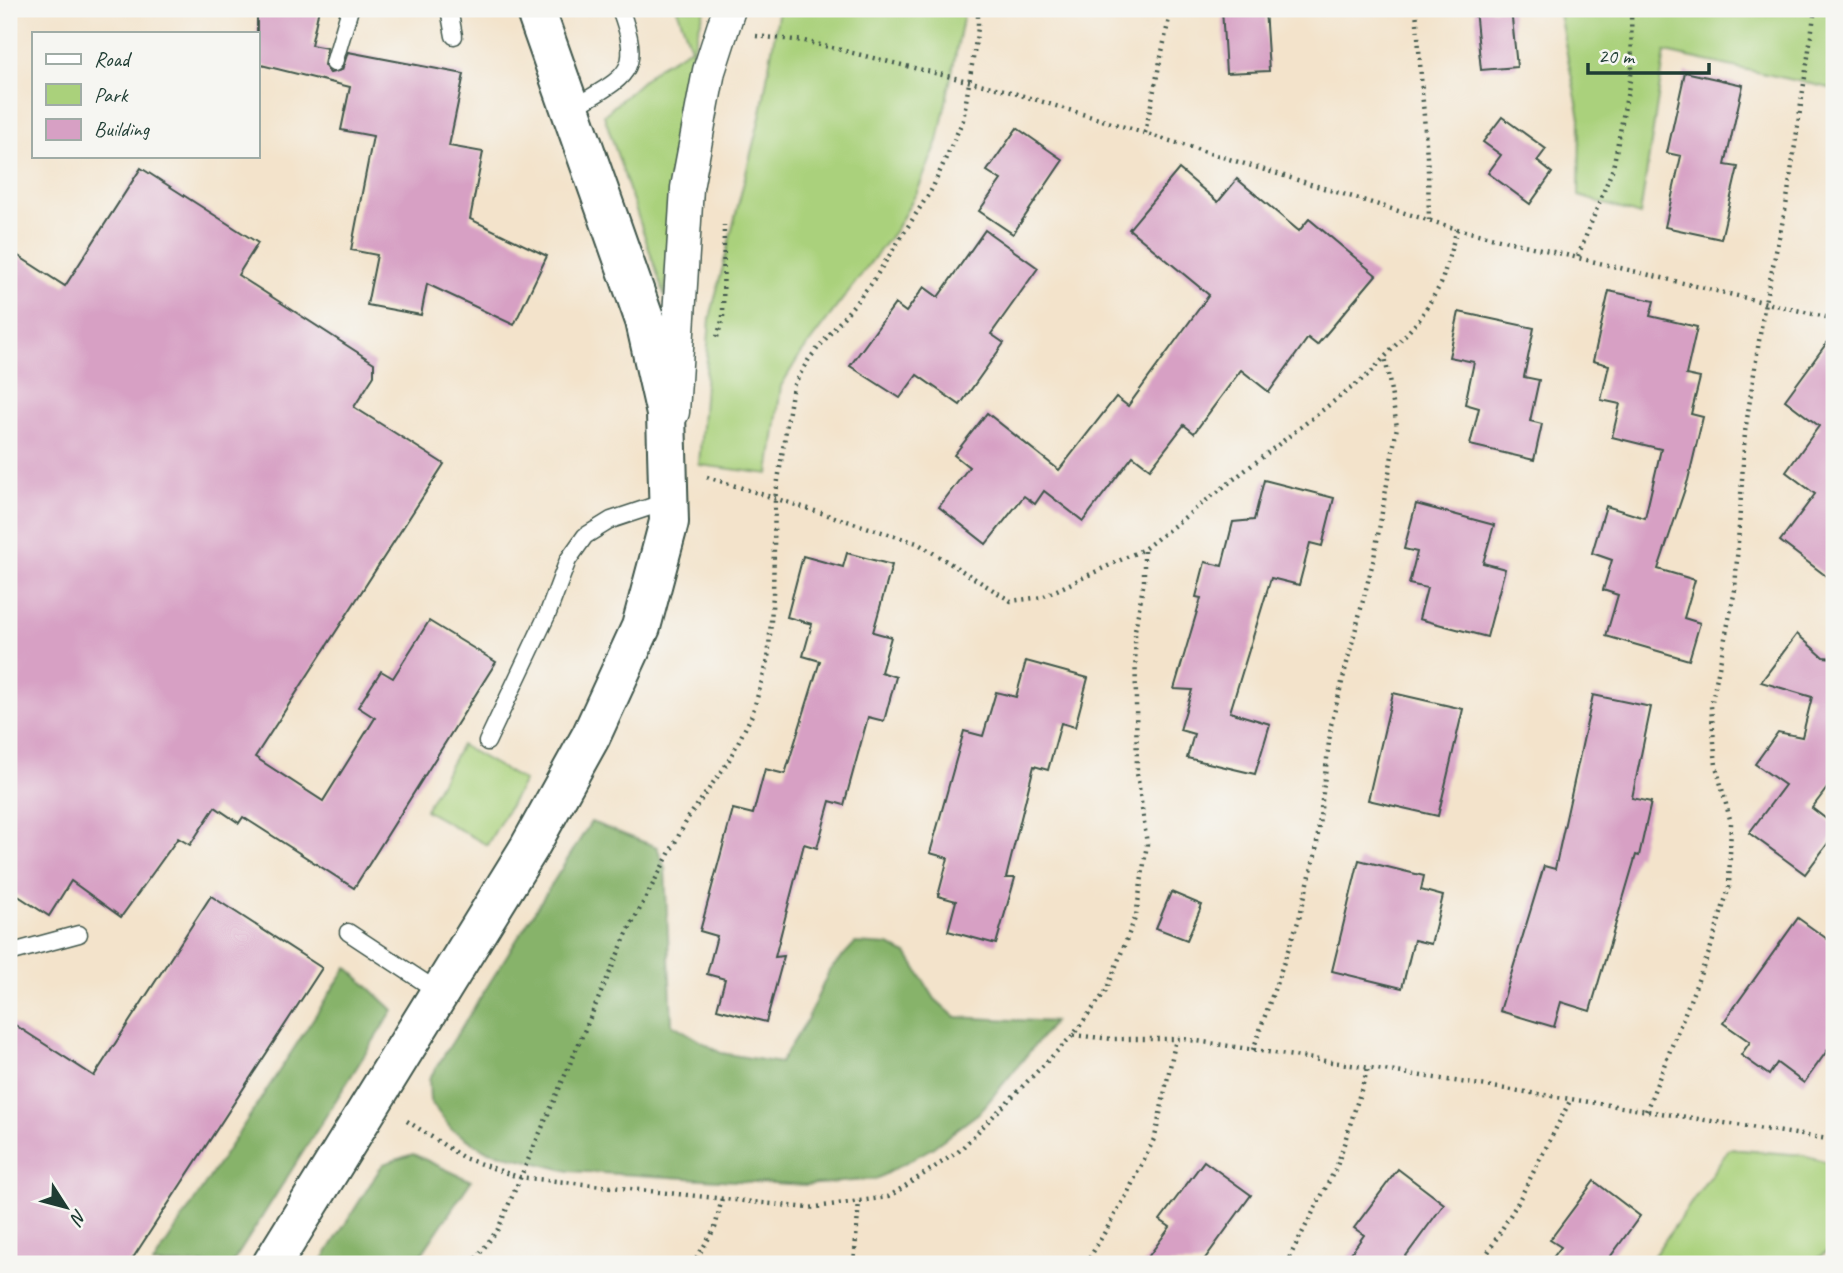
<svg xmlns="http://www.w3.org/2000/svg" width="1843" height="1273" viewBox="0 0 1843 1273" font-family="Caveat,sans-serif">
<style>
.green{fill:#aad17b;stroke:#648758;stroke-width:2}
.forest{fill:#87b36b;stroke:#537850;stroke-width:2}
.building{fill:#d7a0c4}
.lines{fill:none;stroke-linecap:round;stroke-linejoin:round}
.service-casing{stroke:#3f564b;stroke-width:19}
.minor-casing{stroke:#3f564b;stroke-width:35}
.tertiary-casing{stroke:#3f564b;stroke-width:42}
.path{stroke:#3f564b;stroke-width:4.5;stroke-dasharray:2 5;stroke-linecap:butt}
.service{stroke:#fff;stroke-width:16}
.minor{stroke:#fff;stroke-width:32}
.tertiary{stroke:#fff;stroke-width:38}
</style>
<rect width="100%" height="100%" fill="#f6f6f2"/>
<filter id="ink" filterUnits="userSpaceOnUse"><feTurbulence type="fractalNoise" baseFrequency=".0143" numOctaves="2"/><feDisplacementMap in="SourceGraphic" scale="14" xChannelSelector="R" yChannelSelector="G"/><feConvolveMatrix kernelMatrix="1 2 1 2 8 2 1 2 1" color-interpolation-filters="sRGB"/></filter>
<filter id="wash" filterUnits="userSpaceOnUse"><feTurbulence type="fractalNoise" baseFrequency=".00686" numOctaves="4" result="noise"/><feDisplacementMap in="SourceGraphic" scale="28" xChannelSelector="R" yChannelSelector="G"/><feGaussianBlur stdDeviation="1.57" result="paint"/><feColorMatrix in="noise" values="0 0 0 0 0 0 0 0 0 0 0 0 0 0 0 0 0 1.4 0 .05"/><feComposite in="paint" operator="in"/></filter>
<g filter="url(#wash)">
<rect width="100%" height="100%" fill="#f3e3cb"/>
<!-- green -->
<g class="green">
<path d="M677,9h28c-32,91 -32,192 -40,288l-61,-182 54,-48 33,-19z"/>
<path d="M779,9h186l-27,132 -21,51 -21,37 -98,129 -17,28 -12,88 -70,-9 11,-147 51,-205z"/>
<path d="M1558,9h276v80l-169,-37 -25,163 -61,-19 1,-78z"/>
<path d="M461,745l63,36 -37,64 -62,-35z"/>
<path d="M1729,1149l74,6 31,9v82l-24,18h-162z"/>
</g>
<!-- forest -->
<g class="forest">
<path d="M591,822l66,25 8,21 7,156 49,29 59,10 27,-43 22,-49 26,-28 34,2 19,10 27,44 20,18 99,5 -74,90 -48,36 -56,31 -70,6 -237,-14 -84,-21 -34,-21 -21,-28 -1,-22z"/>
<path d="M347,967l46,43 -161,254h-79z"/>
<path d="M413,1154l58,27 -56,83h-95l63,-100z"/>
</g>
<g id="blocks">
<!-- building -->
<g class="building">
<path d="M257,9h62l-8,36 16,3 -3,17 6,8 12,-3 6,-18 116,22 -15,72 34,6 -13,67 77,37 -33,69 -87,-41 -6,31 -54,-10 10,-50 -26,-5 22,-114 -32,-6 9,-43 -93,-23z"/>
<path d="M1222,9h43l4,62 -43,2z"/>
<path d="M1475,9h36l6,58 -36,3z"/>
<path d="M1685,72l58,13 -18,80 13,2 -17,72 -56,-12 16,-71 -14,-3z"/>
<path d="M1502,117l44,32 -9,12 15,12 -22,31 -42,-31 13,-18 -18,-13z"/>
<path d="M1017,128l46,32 -50,74 -34,-23 22,-31 -14,-9z"/>
<path d="M141,168l117,75 -20,32 136,88v13l-20,31 90,57 -189,293 68,44 52,-83 -17,-11 23,-36 12,7 36,-57 67,41 -142,226 -111,-71 -4,6 -24,-16 -25,38 -12,-7 -57,79 -50,-36 -22,35 -40,-26v-640l56,36z"/>
<path d="M1179,169l39,33 19,-23 62,52 10,-12 67,56 -59,70 -9,-7 -39,54 -28,-22 -47,63 -10,-8 -34,44 -17,-13 -50,65 -39,-30 -9,13 -11,-8 -38,48 -47,-37 30,-40 -15,-12 33,-42 72,57 57,-73 12,9 81,-111 -80,-66z"/>
<path d="M985,230l53,38 -47,66 13,9 -44,62 -43,-30 -17,23 -50,-32 45,-62 11,8 18,-25 14,10z"/>
<path d="M1609,291l45,10 -4,15 47,11 -11,48 14,3 -9,36 12,3 -15,63 -30,89 37,11 -11,38 16,5 -11,37 -83,-24 12,-41 -15,-5 9,-30 -20,-7 14,-47 39,12 16,-69 -49,-12 8,-33 -19,-4 8,-35 -16,-4z"/>
<path d="M1459,312l75,16 -10,49 15,3 -9,41 12,3 -8,36 -64,-15 9,-37 -14,-4 9,-42 -25,-5z"/>
<path d="M1834,333v249l-54,-41 35,-47 -29,-22 33,-46 -34,-26z"/>
<path d="M1264,480l70,18 -12,48 -12,-3 -11,42 -28,-7 -41,134 40,12 -15,50 -68,-16 7,-24 -14,-4 12,-40 -18,-1 27,-91 -5,-1 9,-35 17,4 11,-44 21,-2z"/>
<path d="M1416,504l78,21 -11,38 22,6 -18,68 -68,-18 8,-31 -18,-4 8,-32 -13,-3z"/>
<path d="M847,553l45,12 -19,67 18,5 -10,35 15,5 -12,44 -16,-4 -24,88 -14,-4 -13,47 -13,-4 -29,113 9,-1 -18,66 -49,-13 8,-30 -18,-5 10,-38 -17,-5 33,-122 20,5 12,-45 20,5 35,-113 -17,-5 9,-32 -25,-7 16,-61 40,11z"/>
<path d="M1797,634l26,23 11,1v121l-22,29 22,17v10l-29,39 -56,-41 36,-48 -30,-21 23,-32 24,5 10,-40 -51,-15z"/>
<path d="M1026,661l62,17 -13,49 -14,-4 -13,47 -14,-4 -28,112h9l-19,66 -48,-13 8,-30 -18,-5 10,-38 -18,-5 34,-122 19,5 13,-44 20,5z"/>
<path d="M1393,693l70,16 -25,107 -70,-16z"/>
<path d="M1593,695l58,12 -19,91 19,4 -12,54 -3,-1 -46,156 -29,-9 -7,25 -54,-16 44,-145 11,3z"/>
<path d="M1359,860l65,16 -3,14 22,6 -12,48 -17,-4 -12,48 -70,-17z"/>
<path d="M1171,892l31,13 -15,35 -31,-12z"/>
<path d="M211,896l111,72 -193,296h-120v-243l85,55z"/>
<path d="M1798,918l36,26v97l-30,42 -27,-20 -8,12 -28,-20 9,-13 -27,-19z"/>
<path d="M1204,1161l47,34 -50,69h-58l27,-37 -10,-7z"/>
<path d="M1398,1169l46,35 -44,60h-57l21,-29 -10,-7z"/>
<path d="M1594,1181l46,35 -35,48h-57l13,-17 -11,-7z"/>
</g>
</g>
</g>
<g filter="url(#ink)">
<use href="#blocks" fill-opacity="0" stroke="#3f564b" stroke-width="2"/>
<g class="lines">
<defs>
<g id="service">
<path d="M449,9l5,27"/>
<path d="M334,63l16,-54"/>
<path d="M570,110c52,-33 76,-34 50,-101"/>
<path d="M487,742l61,-129 20,-53 17,-24 26,-16 57,-19"/>
<path d="M348,932l91,60"/>
<path d="M9,953l70,-19"/>
</g>
<path id="minor" d="M673,412l14,-224 22,-117 20,-62"/>
<path id="tertiary" d="M272,1264l257,-416 62,-112 50,-109 28,-105 -3,-108 -21,-93 -110,-312"/>
</defs>
<!-- service casing -->
<use href="#service" class="service-casing"/>
<!-- minor casing -->
<use href="#minor" class="minor-casing"/>
<!-- tertiary casing -->
<use href="#tertiary" class="tertiary-casing"/>
<!-- path -->
<g class="path">
<path d="M1416,9l12,161 1,50"/>
<path d="M756,36l48,5 200,49 453,139 377,90"/>
<path d="M1145,133l26,-124"/>
<path d="M1578,256l35,-88 19,-98 -1,-61"/>
<path d="M717,337l6,-19 1,-93"/>
<path d="M707,477l210,66 94,58 31,-4 102,-48 225,-175 50,-54 22,-36 16,-55"/>
<path d="M1073,1035l39,4h72l650,101"/>
<path d="M1253,1050l46,-131 17,-68 15,-126 43,-167 23,-131 -12,-71"/>
<path d="M1646,1111l64,-161 19,-63 2,-64 -15,-57 -5,-60 24,-116 10,-158 20,-130 21,-96 29,-197"/>
<path d="M407,1121l57,37 54,19 291,31 79,-11 70,-45 115,-117 33,-44 30,-75 11,-72 -10,-71 -2,-143 9,-49v-32"/>
<path d="M472,1264l26,-35 129,-296 61,-115 40,-56 24,-47 16,-55 5,-65 2,-96 18,-113 16,-27 62,-75 61,-95 31,-69 15,-92v-19"/>
<path d="M693,1264l22,-36 7,-30"/>
<path d="M854,1264l5,-63"/>
<path d="M1086,1264l40,-68 29,-59 21,-98"/>
<path d="M1286,1264l51,-98 31,-98"/>
<path d="M1481,1264l36,-60 54,-105"/>
</g>
<!-- service -->
<use href="#service" class="service"/>
<!-- minor -->
<use href="#minor" class="minor"/>
<!-- tertiary -->
<use href="#tertiary" class="tertiary"/>
</g>
</g>
<!-- margin -->
<rect width="1843" height="1273" fill="none" stroke="#f6f6f2" stroke-width="35"/>
<!-- legend -->
<rect x="32" y="32" width="228" height="126" fill="#f6f6f2" stroke="#a0aca6" stroke-width="2"/>
<rect x="46" y="54" width="35" height="10" fill="#ffffff" stroke="#a0aca6" stroke-width="2"/>
<text x="94" y="66" font-size="21" fill="#1f3d34">Road</text>
<rect x="46" y="84" width="35" height="21" fill="#aad17b" stroke="#a0aca6" stroke-width="2"/>
<text x="94" y="102" font-size="21" fill="#1f3d34">Park</text>
<rect x="46" y="119" width="35" height="21" fill="#d7a0c4" stroke="#a0aca6" stroke-width="2"/>
<text x="94" y="136" font-size="21" fill="#1f3d34">Building</text>
<!-- north arrow -->
<g transform="translate(66 1207) rotate(126)" stroke="#f6f6f2" stroke-width="5" paint-order="stroke">
<path d="M0-5L12 26L0 18L-12 26Z" fill="#1f3d34"/>
<text y="-10" font-size="19" font-weight="bold" text-anchor="middle" fill="#1f3d34">N</text>
</g>
<!-- scale -->
<path d="M1588 63v10h121v-10" fill="none" stroke="#1f3d34" stroke-width="3.5"/>
<text x="1598" y="63" font-size="21" fill="#1f3d34" stroke="#f6f6f2" stroke-width="5" paint-order="stroke">20 m</text>
</svg>
